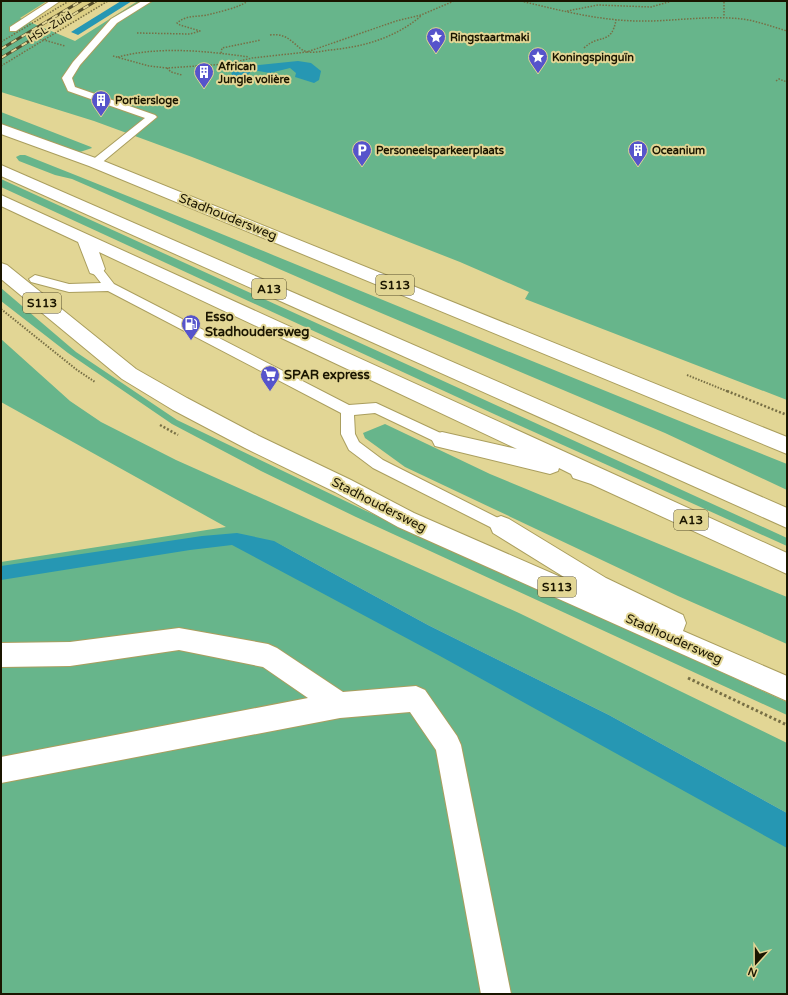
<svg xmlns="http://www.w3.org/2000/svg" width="788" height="995" viewBox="0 0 788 995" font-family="'Varela Round',sans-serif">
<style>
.built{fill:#dcce84}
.green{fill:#67b58b}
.water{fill:#2697b3}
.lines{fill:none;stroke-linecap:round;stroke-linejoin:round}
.lane-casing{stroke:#aa9e5e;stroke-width:2}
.street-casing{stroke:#aa9e5e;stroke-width:2}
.primary-casing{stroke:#aa9e5e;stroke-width:2}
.highway-casing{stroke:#aa9e5e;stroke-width:2}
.path-far3{stroke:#776f45;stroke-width:1.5;stroke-dasharray:1.5 1.5;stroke-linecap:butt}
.path-far2{stroke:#776f45;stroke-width:2;stroke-dasharray:1.5 1.5;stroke-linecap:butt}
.path-far1{stroke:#776f45;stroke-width:2.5;stroke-dasharray:2 2;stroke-linecap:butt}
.path{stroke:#776f45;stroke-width:3;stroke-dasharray:2.5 2.5;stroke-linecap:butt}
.lane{fill:#fff;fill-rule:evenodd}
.street{fill:#fff;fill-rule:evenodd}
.primary{fill:#fff;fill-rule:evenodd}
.highway{fill:#fff;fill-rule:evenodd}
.rail-casing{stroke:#544d2b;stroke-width:3}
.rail{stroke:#e2d695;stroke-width:2;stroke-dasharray:6;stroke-linecap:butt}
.path-bridge{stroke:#776f45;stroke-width:1.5;stroke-dasharray:1.5 1.5;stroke-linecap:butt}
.labels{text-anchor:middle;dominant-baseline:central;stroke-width:4;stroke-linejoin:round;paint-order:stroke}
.far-street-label{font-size:11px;fill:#1a1500;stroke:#e2d695}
.far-poi-label{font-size:11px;font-weight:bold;fill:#1a1500;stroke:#e2d695;text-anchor:start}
.shield{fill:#e2d695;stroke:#564f2d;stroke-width:1}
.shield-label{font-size:12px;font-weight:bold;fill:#1a1500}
.street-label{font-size:13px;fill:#1a1500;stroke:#e2d695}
.poi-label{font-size:13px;font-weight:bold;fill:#1a1500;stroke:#e2d695;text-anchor:start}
</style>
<rect width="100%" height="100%" fill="#e2d695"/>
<!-- built -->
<path class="built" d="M1,1h108l-51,31 -57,-22z"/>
<!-- green -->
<g class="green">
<path d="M1,1h46l-27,17 55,23 63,-40h649v399l-262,-101 4,-7 -69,-30 -268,-105 -98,-36 -93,-29z"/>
<path d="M1,112l90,35 1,1 -12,4 -8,-1 -71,-26z"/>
<path d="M20,155h5c255,101 507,208 762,309v26l-122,-57 -310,-131 -283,-123 -17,-4 -36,-14 -3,-4z"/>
<path d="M1,179l786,359v8l-293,-132 -493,-227z"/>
<path d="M1,288l75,64 101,68 187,90 423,192v13l-431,-198 -95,-46 -89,-47 -104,-71 -67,-52z"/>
<path d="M1,339l69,62 31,21 75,38 343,153 268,130v70l-178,-98 -181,-90 -154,-84 513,291v162h-786v-432l225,-35 -225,-125z"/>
<path d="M385,424l105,50 297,123v47l-109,-48 -273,-129 -40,-29 -2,-5z"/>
</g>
<!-- water -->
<g class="water">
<path d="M121,1h11l-54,34 -7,-3z"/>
<path d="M298,61l13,2 10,8 -2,9 -5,3 -19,-6 1,-4 -6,-5 -20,5 -17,-3 -13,12h-15v-2l7,-1 -1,-11z"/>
<path d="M237,533l37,8 154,84 181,90 178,98v35l-347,-192 -208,-111 -42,5 -189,30v-14l201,-30z"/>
</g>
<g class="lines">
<defs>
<g id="lane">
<path d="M50,1h10l-44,30h-6v-4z"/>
<path d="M142,1h10l-35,22 -37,42 -8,13 3,9 80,28 2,2 -58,48h-8l-1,-2 1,-2 54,-43 -77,-27 -6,-13 11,-16 38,-43z"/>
<path d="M96,265l4,1 14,18 235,121 27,-2 71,33 2,4 -2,4 -5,1 -67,-32 -21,2 1,19 4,8 24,18 123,62 2,4 -2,4 -5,2 -5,-2 -123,-62 -24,-18 -8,-16v-21l-233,-122 -39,1 -38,-10 -2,-3 6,-4 34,9 32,-1 -11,-14z"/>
</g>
<path id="street" d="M179,628l89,16 9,4 66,44 73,-6 9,4 32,46 4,9 50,249h-30l-45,-244 -26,-38 -70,6 -339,65v-26l307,-59 -45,-31 -84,-17 -109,16 -69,1v-24l69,-1z"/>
<g id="primary">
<path d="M1,124l100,36 686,277v17l-698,-288 -88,-32z"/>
<path d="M1,165l786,343v20l-786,-352z"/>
<path d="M1,263l6,2 129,104 51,29 72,38 92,44 63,33 158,69 -79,-49 -3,-7 3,-7 8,-3 8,3 97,59 77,37 3,8 -3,8 104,45v25l-389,-174 -63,-35 -90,-44 -72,-38 -51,-31 -121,-100z"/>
</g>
<path id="highway" d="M1,195l786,358v21l-196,-90 -18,-6 -2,-4 -12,-6 -1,3 -8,3 -115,-28 -3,-6 3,-6 7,-2 75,17 -418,-197 6,17 -3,4 -6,2 -6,-2 -12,-31 -77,-36z"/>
</defs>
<!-- lane casing -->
<use href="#lane" class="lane-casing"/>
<!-- street casing -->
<use href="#street" class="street-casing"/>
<!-- primary casing -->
<use href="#primary" class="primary-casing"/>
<!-- highway casing -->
<use href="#highway" class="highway-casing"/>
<!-- path-far3 -->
<g class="path-far3">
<path d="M521,1c37,9 76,19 115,20 37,1 76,-7 113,-1 13,3 25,7 38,11"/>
<path d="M715,1h21"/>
<path d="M724,2v15"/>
<path d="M567,11l31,-6 53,2 21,-6"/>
<path d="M137,33l53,1 10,-3 -20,-6 -3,-2c9,-8 19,-6 30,-8 8,-2 34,-8 39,-13l-2,-1"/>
<path d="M270,35c21,-3 26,15 38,17 7,1 15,-1 22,-2 33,-3 65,-12 91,-34"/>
<path d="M37,38l28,8"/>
<path d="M584,48c16,-15 27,-2 32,-28"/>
<path d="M221,53l1,-5 39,-8"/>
<path d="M113,56l36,10 18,2 60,-4 25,-6 55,-6 89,-31 25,-6 33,-14"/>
<path d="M118,57c42,-11 88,-6 131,0"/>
<path d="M167,68l4,4 11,3"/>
<path d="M776,81l3,-2 8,3"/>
</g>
<!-- path-far2 -->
<g class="path-far2">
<path d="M1,309l76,61 18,12"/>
<path d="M687,375l42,17"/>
</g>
<!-- path-far1 -->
<g class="path-far1">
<path d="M727,391l60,24"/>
<path d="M160,425l18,10"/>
</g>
<!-- path -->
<path class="path" d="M688,678l99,47"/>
<!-- lane -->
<use href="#lane" class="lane"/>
<!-- street -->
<use href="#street" class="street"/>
<!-- primary -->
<use href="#primary" class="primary"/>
<!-- highway -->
<use href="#highway" class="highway"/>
<defs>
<g id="rail">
<path d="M1,49l80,-48"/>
<path d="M1,58l95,-57"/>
</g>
</defs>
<!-- rail casing -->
<use href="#rail" class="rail-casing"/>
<!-- rail -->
<use href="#rail" class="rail"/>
<!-- path-bridge -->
<g class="path-bridge">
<path d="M1,42l68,-41"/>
<path d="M1,66l107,-65"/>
</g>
</g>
<!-- icons -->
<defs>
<symbol id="sight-pin" viewBox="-11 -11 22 30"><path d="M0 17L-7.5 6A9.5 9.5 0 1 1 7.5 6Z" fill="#5654cb" stroke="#e2d695"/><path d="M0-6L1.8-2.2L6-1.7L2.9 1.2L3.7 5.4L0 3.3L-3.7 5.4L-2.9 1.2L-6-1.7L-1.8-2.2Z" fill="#fff"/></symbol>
<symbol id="building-pin" viewBox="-11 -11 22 30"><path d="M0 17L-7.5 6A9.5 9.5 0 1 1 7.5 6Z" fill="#5654cb" stroke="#e2d695"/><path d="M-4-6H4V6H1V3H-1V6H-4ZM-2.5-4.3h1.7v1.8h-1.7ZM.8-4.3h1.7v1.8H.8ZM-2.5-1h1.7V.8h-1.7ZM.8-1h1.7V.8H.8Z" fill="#fff"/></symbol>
<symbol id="parking-pin" viewBox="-11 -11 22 30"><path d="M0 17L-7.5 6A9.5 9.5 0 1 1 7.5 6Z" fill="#5654cb" stroke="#e2d695"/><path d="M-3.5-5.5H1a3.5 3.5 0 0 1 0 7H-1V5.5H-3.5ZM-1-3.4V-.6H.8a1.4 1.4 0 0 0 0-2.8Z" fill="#fff"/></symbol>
<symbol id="fuel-pin" viewBox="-11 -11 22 30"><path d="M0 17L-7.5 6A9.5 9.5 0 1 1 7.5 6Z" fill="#5654cb" stroke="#e2d695"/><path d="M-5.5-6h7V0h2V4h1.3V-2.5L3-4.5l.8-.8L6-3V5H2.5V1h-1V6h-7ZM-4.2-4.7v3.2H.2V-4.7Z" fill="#fff"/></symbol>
<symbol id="supermarket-pin" viewBox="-11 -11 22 30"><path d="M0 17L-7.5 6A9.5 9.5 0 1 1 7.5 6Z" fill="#5654cb" stroke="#e2d695"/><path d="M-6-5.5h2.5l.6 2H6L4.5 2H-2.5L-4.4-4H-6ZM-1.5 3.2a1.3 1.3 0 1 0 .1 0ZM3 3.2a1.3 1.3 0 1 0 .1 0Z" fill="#fff"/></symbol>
</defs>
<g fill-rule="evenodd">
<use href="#sight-pin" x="425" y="26" width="22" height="30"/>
<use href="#sight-pin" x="527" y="46" width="22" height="30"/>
<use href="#building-pin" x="193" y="61" width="22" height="30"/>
<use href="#building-pin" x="90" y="89" width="22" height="30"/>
<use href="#parking-pin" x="351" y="139" width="22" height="30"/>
<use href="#building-pin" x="627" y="139" width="22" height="30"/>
<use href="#fuel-pin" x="180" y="313" width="22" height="30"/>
<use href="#supermarket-pin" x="259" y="364" width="22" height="30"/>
</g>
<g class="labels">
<!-- far-street labels -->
<g class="far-street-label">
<text transform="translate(50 27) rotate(-31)">HSL-Zuid</text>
</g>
<!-- far-poi labels -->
<g class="far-poi-label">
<text x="450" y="37">Ringstaartmaki</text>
<text x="552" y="57">Koningspinguïn</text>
<text x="218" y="66">African<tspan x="218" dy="13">Jungle volière</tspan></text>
<text x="115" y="100">Portiersloge</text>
<text x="376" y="150">Personeelsparkeerplaats</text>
<text x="652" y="150">Oceanium</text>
</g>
<!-- shield labels -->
<g class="shield">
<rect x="376" y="275" width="38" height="20" rx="3"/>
<rect x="252" y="279" width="34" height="20" rx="3"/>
<rect x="23" y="293" width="38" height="20" rx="3"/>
<rect x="674" y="510" width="34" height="20" rx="3"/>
<rect x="538" y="577" width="38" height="20" rx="3"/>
</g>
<g class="shield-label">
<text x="395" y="285">S113</text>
<text x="269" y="289">A13</text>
<text x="42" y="303">S113</text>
<text x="691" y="520">A13</text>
<text x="557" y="587">S113</text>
</g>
<!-- street labels -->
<g class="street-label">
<text transform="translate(228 217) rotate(22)">Stadhoudersweg</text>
<text transform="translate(379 505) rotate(27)">Stadhoudersweg</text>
<text transform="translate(674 639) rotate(24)">Stadhoudersweg</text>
</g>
<!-- poi labels -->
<g class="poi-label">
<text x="205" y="317">Esso<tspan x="205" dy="15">Stadhoudersweg</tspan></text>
<text x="284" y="375">SPAR express</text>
</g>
</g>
<!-- border -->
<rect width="788" height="995" fill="none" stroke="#1a1500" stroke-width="4"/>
<!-- north arrow -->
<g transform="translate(756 963) rotate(201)" stroke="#e2d695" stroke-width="3" paint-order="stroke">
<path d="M0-3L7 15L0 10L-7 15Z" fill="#1a1500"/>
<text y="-6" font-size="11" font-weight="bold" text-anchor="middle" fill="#1a1500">N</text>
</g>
</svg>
